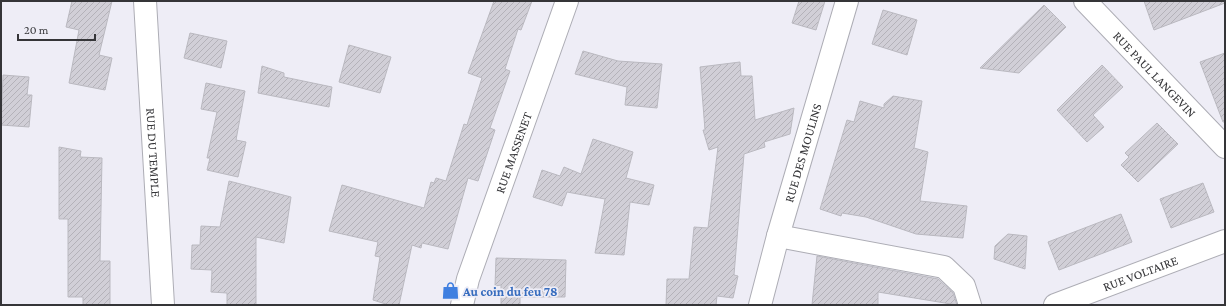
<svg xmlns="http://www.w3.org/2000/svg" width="1226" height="306" viewBox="0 0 1226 306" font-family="'Crimson Pro',serif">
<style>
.building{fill:url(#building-hatch);stroke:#bab9c0}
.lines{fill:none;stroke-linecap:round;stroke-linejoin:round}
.minor-casing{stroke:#adadb5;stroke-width:24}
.minor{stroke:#fff;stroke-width:22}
.labels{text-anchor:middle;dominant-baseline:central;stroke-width:3.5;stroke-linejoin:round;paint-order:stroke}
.street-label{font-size:13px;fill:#353538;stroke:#eeedf6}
.shop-label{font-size:13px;font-weight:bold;fill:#366cbe;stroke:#eeedf6;text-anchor:start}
</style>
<defs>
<pattern id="building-hatch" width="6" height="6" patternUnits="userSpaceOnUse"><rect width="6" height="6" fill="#d1cfd7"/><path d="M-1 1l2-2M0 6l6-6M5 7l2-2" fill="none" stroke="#b4b2b9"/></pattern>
</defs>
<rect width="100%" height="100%" fill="#eeedf6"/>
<!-- building -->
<g class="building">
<path d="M72,1h40l-13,54 13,3 -7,32 -36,-7 10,-53 -13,-3z"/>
<path d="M494,1h38l-11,29 -3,-1 -13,40 5,2 -20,57 5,2 -17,51 -10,-3 -20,71 -26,-6 -1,5 -9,-3 -13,60h-10l-16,-5 7,-43 -5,-1 3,-14 -49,-11 13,-46 82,23 7,-26 3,1 2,-5 10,3 18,-57 3,1 15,-47 -14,-5z"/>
<path d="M799,1h26l-9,29 -24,-7z"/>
<path d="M1144,1h81v2l-71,27z"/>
<path d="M1044,5l22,22 -47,46 -39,-5z"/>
<path d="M883,10l34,10 -10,35 -35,-11z"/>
<path d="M190,33l37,8 -6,27 -37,-10z"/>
<path d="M349,45l42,12 -11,36 -41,-11z"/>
<path d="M583,51l35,10 44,3 -5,44 -32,-3 2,-18 -52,-13z"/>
<path d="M1225,53v69h-2l-23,-60z"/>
<path d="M740,62l1,14h11l3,44 39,-12 -4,26 -26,8 1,5 -21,7 -10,121 4,1 -5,22 -16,-2 -1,9h-50l1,-26h22l5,-52 14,1 10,-81 -9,3 -6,-20h2l-5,-63z"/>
<path d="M1102,65l21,22 -30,28 11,12 -17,15 -30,-32z"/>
<path d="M262,66l22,7v4l48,10 -3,20 -71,-14z"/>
<path d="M3,75l26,2 -2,18h5l-3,32 -28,-2z"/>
<path d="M206,83l39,8 -9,49 10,2 -8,35 -31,-7 3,-12h-3l10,-46 -16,-3z"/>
<path d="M893,96l29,5 -8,47 14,4 -8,49 47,5 -4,32 -47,-4 -50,-17 -24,-4 -1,3 -21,-7 27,-89 7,2 6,-21 24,7v-4z"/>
<path d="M1157,123l21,21 -40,38 -17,-17 8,-8 -4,-4z"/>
<path d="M593,139l40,13 -7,26 28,7 -5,20 -19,-3 -6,53 -29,-2 10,-54 -38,-7 -5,14 -29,-9 9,-27 18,6 4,-9 17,7z"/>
<path d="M59,147l22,4 -1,6 22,1 -2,103h10v44h-27v-8h-15v-78h-9z"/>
<path d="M229,181l62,16 -7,46 -28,-6v68h-29v-12l-16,-1 1,-22 -21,-1 1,-24h8l1,-19 19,1z"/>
<path d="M1203,183l11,29 -43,16 -11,-29z"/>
<path d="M1121,214l11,28 -73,28 -11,-28z"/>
<path d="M1008,234l19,2 -2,33 -31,-10 1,-13z"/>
<path d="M817,256l121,23 15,14 4,12 -79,-13v13h-66z"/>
<path d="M496,258l70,2 -1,37h-45v8h-19v-20l-6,1z"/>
</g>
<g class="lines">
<defs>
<g id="minor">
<path id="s1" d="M145,1l18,304"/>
<path id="s2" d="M1085,1l140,146"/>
<path d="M778,236l166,31 20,19 6,19"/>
<path id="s3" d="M462,305l6,-26 99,-278"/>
<path id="s4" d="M760,305l18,-69 69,-235"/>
<path id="s5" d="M1055,305l170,-64"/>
</g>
</defs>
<!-- minor casing -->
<use href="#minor" class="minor-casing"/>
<!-- minor -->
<use href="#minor" class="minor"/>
</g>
<!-- icons -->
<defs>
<symbol id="shop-bare" viewBox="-9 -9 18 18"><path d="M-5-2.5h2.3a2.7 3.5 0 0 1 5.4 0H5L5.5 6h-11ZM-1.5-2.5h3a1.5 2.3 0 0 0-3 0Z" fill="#3f7fe0" stroke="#eeedf6" stroke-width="2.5" paint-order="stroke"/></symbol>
</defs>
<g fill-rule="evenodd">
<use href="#shop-bare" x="438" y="278" width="25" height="25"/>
</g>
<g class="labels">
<!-- street labels -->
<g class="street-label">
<text stroke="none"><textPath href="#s2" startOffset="101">RUE PAUL LANGEVIN</textPath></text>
<text stroke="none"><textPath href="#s1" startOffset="152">RUE DU TEMPLE</textPath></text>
<text stroke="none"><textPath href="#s3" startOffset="161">RUE MASSENET</textPath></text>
<text stroke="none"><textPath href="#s4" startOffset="158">RUE DES MOULINS</textPath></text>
<text stroke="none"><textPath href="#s5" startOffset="91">RUE VOLTAIRE</textPath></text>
</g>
<!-- shop labels -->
<g class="shop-label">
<text x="463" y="291">Au coin du feu 78</text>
</g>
</g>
<!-- border -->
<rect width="1226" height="306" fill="none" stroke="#353538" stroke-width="4"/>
<!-- scale -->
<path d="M18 34v6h77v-6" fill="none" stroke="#353538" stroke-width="2"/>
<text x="24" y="34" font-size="12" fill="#353538" stroke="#eeedf6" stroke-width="3" paint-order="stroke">20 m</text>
</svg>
